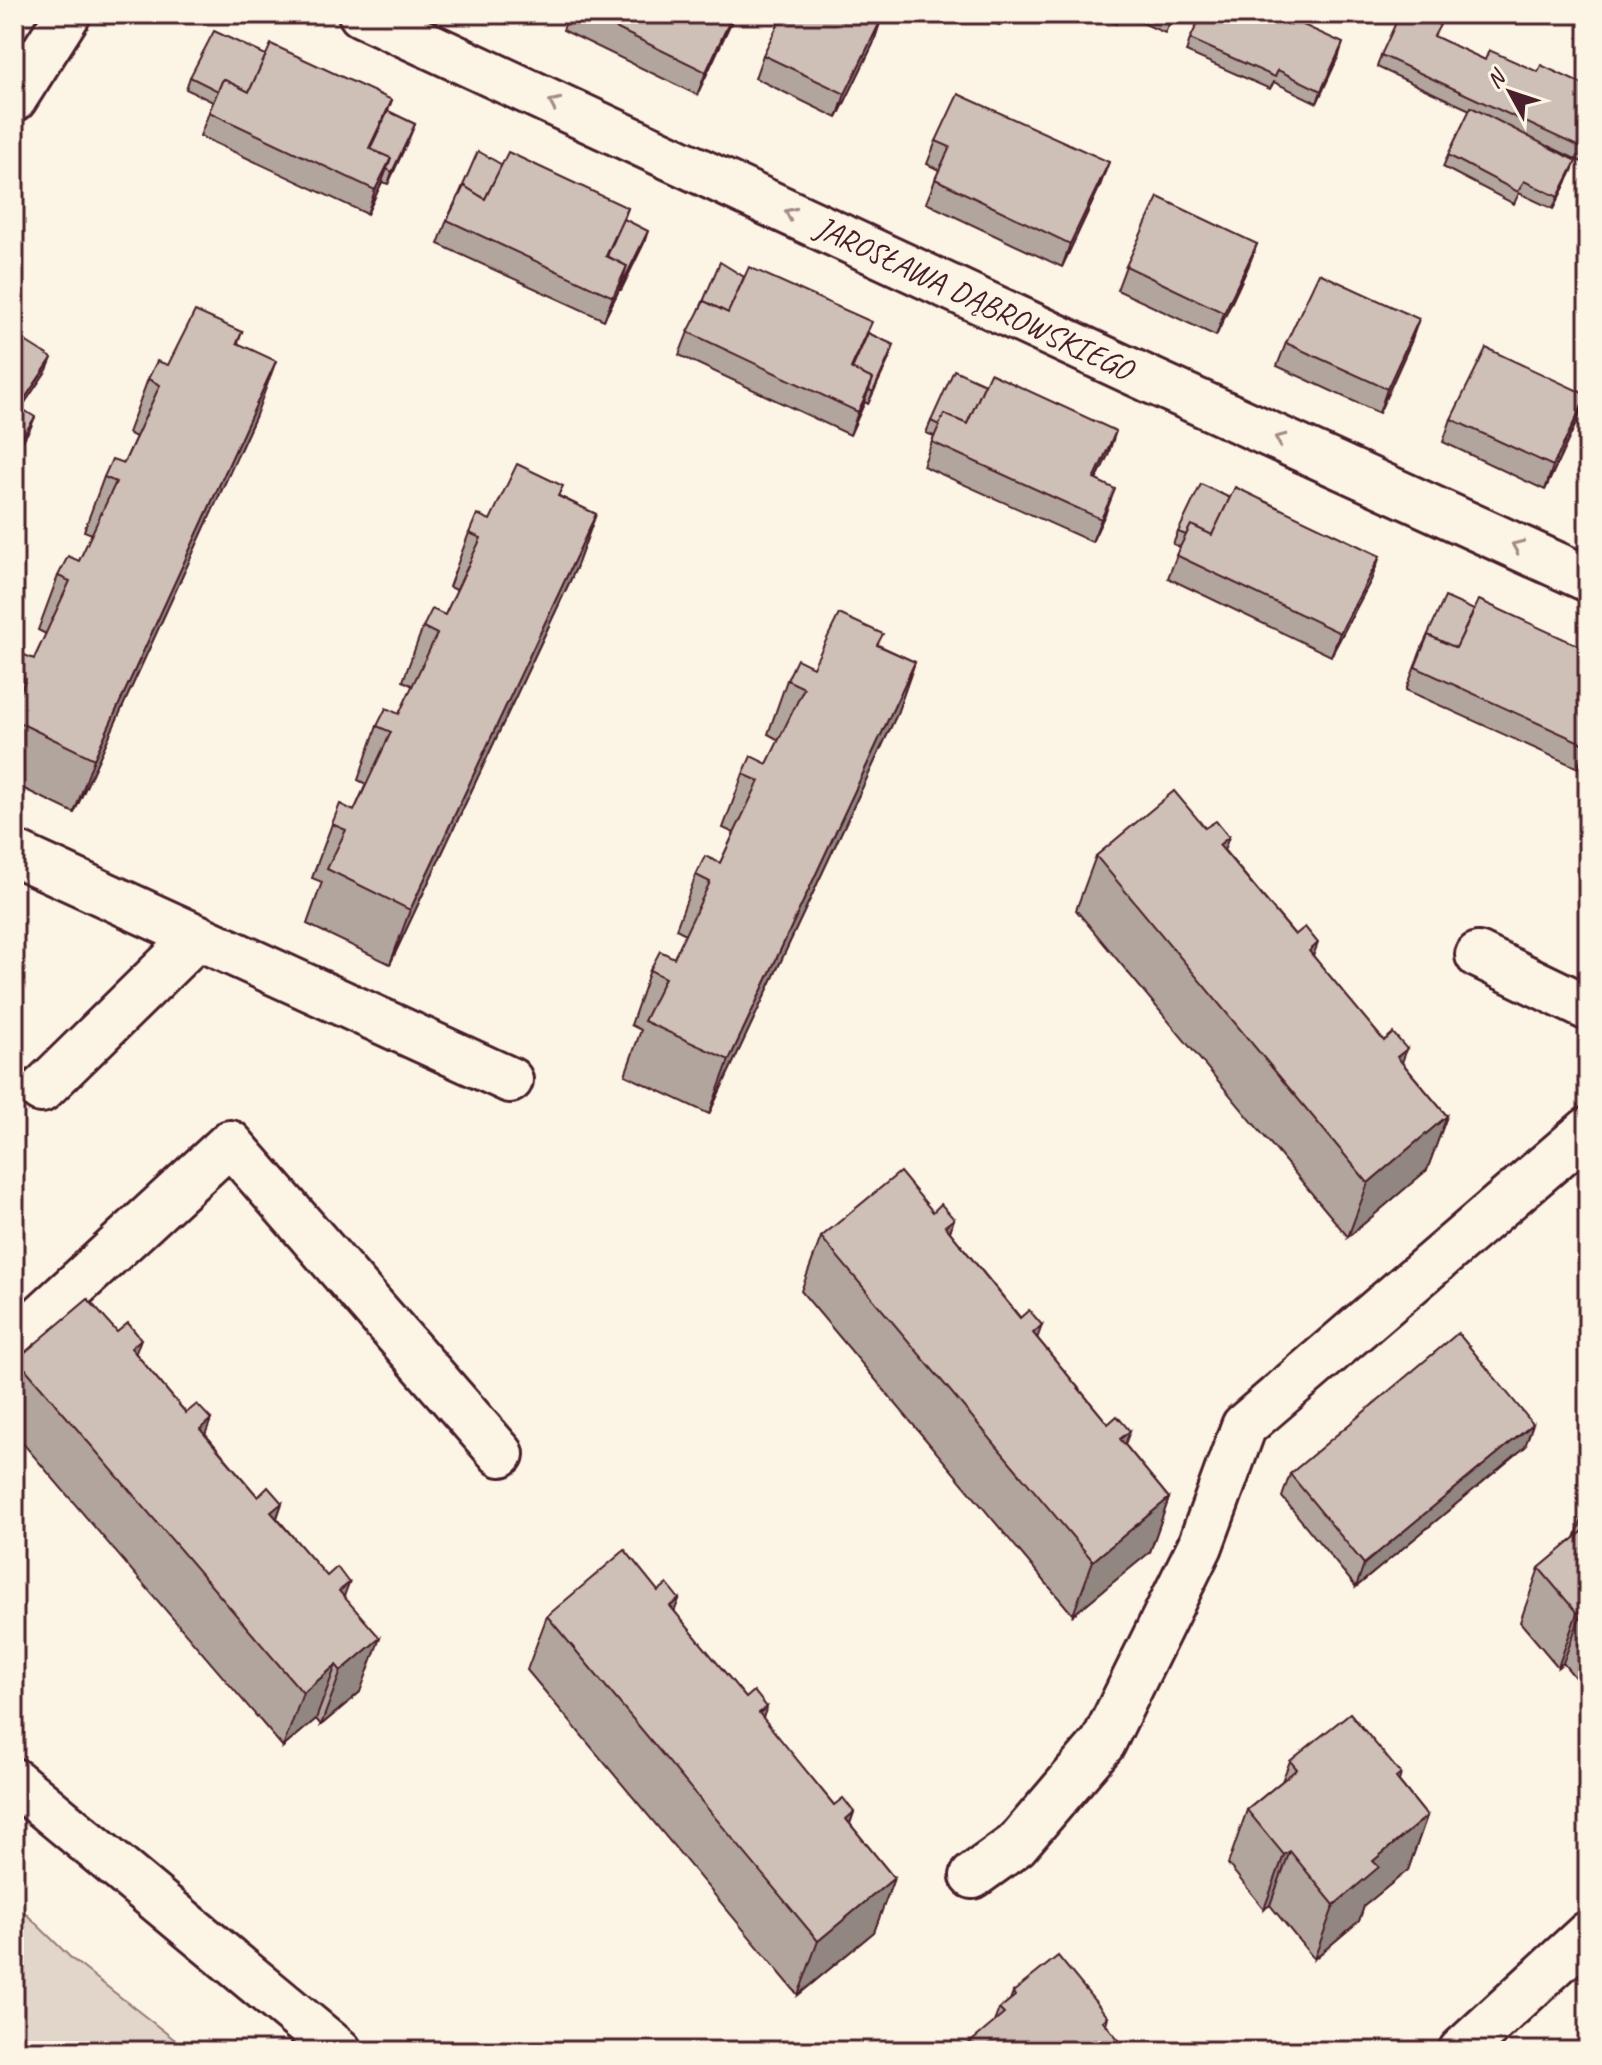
<svg xmlns="http://www.w3.org/2000/svg" width="1602" height="2065" viewBox="0 0 1602 2065" font-family="Caveat,sans-serif">
<style>
.green{fill:#e2d5ca;stroke:#967a7a;stroke-width:2}
.lines{fill:none;stroke-linecap:round;stroke-linejoin:round}
.minor-casing{stroke:#4a1f2b;stroke-width:50}
.major-casing{stroke:#4a1f2b;stroke-width:50}
.minor{stroke:#fcf5e5;stroke-width:44}
.major{stroke:#fcf5e5;stroke-width:44}
.wall{fill:#b2a59d;stroke:#4a1f2b;stroke-width:2}
.shaded-wall{fill:#918680;stroke:#4a1f2b;stroke-width:2}
.building{fill:#cfc0b7;stroke:#4a1f2b;stroke-width:2}
.oneway{stroke:#a38a88}
.labels{text-anchor:middle;dominant-baseline:central;stroke-width:8;stroke-linejoin:round;paint-order:stroke}
.street-label{font-size:32px;fill:#4a1f2b;stroke:#fcf5e5}
</style>
<rect width="100%" height="100%" fill="#fcf5e5"/>
<filter id="ink" filterUnits="userSpaceOnUse"><feTurbulence type="fractalNoise" baseFrequency=".0125" numOctaves="2"/><feDisplacementMap in="SourceGraphic" scale="16" xChannelSelector="R" yChannelSelector="G"/><feConvolveMatrix kernelMatrix="1 2 1 2 8 2 1 2 1" color-interpolation-filters="sRGB"/></filter>
<g filter="url(#ink)">
<!-- green -->
<path class="green" d="M14,1902l58,57 117,92h-175z"/>
<g class="lines">
<defs>
<g id="minor">
<path d="M361,14l789,366 438,199"/>
<path d="M14,99l54,-85"/>
<path d="M14,853l496,227"/>
<path d="M1478,955l110,53"/>
<path d="M41,1090l156,-153"/>
<path d="M14,1342l216,-199 271,311"/>
<path d="M14,1781l325,270"/>
<path d="M973,1876l43,-31 87,-102 97,-197 44,-120 344,-296"/>
</g>
<path id="major" d="M1461,2051l127,-117"/>
</defs>
<!-- minor casing -->
<use href="#minor" class="minor-casing"/>
<!-- major casing -->
<use href="#major" class="major-casing"/>
<!-- minor -->
<use href="#minor" class="minor"/>
<!-- major -->
<use href="#major" class="major"/>
</g>
<!-- wall -->
<g class="wall">
<path d="M569,14h166l-38,81 -134,-65z"/>
<path d="M976,14h28l-5,11z"/>
<path d="M1092,14h28l-4,10z"/>
<path d="M1122,14h52l-9,19z"/>
<path d="M881,20l-8,24 -36,74 -82,-40 8,-23z"/>
<path d="M1435,37l50,23 53,12 50,15v78l-40,-19 28,15 -5,12 -18,36 -34,-16 -5,11 -71,-37 5,-12 22,-45 -93,-43 4,-12z"/>
<path d="M1190,39l149,16 -22,48 -43,-21 -4,7 -84,-37z"/>
<path d="M266,55l126,45 -4,11 27,13 -27,60 -6,-2 -15,32 -167,-78 13,-34 -27,-13 4,-12z"/>
<path d="M936,141l164,45 -38,81 -136,-64 13,-33 -12,-6z"/>
<path d="M502,165l126,43 -4,11 20,24 -23,47h-2l-15,30 -166,-76 9,-24 11,-24z"/>
<path d="M1257,244l-9,23 -32,69 -99,-46 9,-24z"/>
<path d="M744,277l150,68 -26,59 -3,-2 -15,33 -171,-80 9,-23z"/>
<path d="M242,332l-4,11 18,72 -182,398 -60,-29v-111l20,-14 12,-25 -8,-4 20,-54 21,-15 13,-27 -8,-3 20,-54 20,-14 12,-26 -8,-4 20,-54 20,-14z"/>
<path d="M1411,342l-32,71 -102,-47 9,-23z"/>
<path d="M1451,419h127l-33,71 -102,-48z"/>
<path d="M931,421l177,34 -12,25 10,32 -14,30 -169,-76 11,-30 -8,-3z"/>
<path d="M559,496l37,18 -20,54 -186,396 -83,-40 15,-42 -10,-4 20,-54 22,-13 12,-27 -8,-4 19,-54 22,-12 14,-28 -10,-5 20,-54 22,-12 12,-25 -8,-3 20,-54 21,-13z"/>
<path d="M1230,498l150,58 -9,24 -40,76 -163,-78 12,-31 -7,-3 5,-12z"/>
<path d="M1474,610l114,40v45l-5,11 5,40 -10,22 -172,-78 17,-45z"/>
<path d="M878,645l37,17 -19,54 -187,398 -84,-39 16,-45 -10,-5 19,-55 24,-12 12,-24 -10,-5 20,-54 24,-12 14,-30 -11,-5 20,-54 24,-10 12,-24 -11,-6 19,-54 26,-13z"/>
<path d="M1224,850l223,266 -20,54 -79,67 -272,-327 20,-54z"/>
<path d="M933,1212l21,7 -4,13 219,266 -19,54 -77,63 -272,-324 20,-54z"/>
<path d="M135,1353l51,60 25,6 -6,15 53,63 24,6 -5,15 67,79 16,95 -39,33 -5,-6 -33,28 -269,-314v-67l3,-7z"/>
<path d="M1525,1447l-169,140 -74,-90 8,-23z"/>
<path d="M1588,1514v179l-25,-30 -5,4 -38,-45 19,-54 36,-30 7,-19z"/>
<path d="M658,1591l21,8 -5,12 160,194 20,7 -4,12 44,54 -20,54 -76,63 -271,-325 20,-54z"/>
<path d="M1290,1761l111,13 -2,7 28,35 -19,54 -44,36 -5,15 -45,38 -44,-54 -6,4 -36,-45 19,-54 35,-29z"/>
<path d="M1013,1992l95,25 -2,7 -112,-2 5,-13 11,-9z"/>
</g>
<!-- shaded-wall -->
<g class="shaded-wall">
<path d="M733,14h2l-38,81 9,-23z"/>
<path d="M881,20l-8,24 -36,74 8,-24z"/>
<path d="M1343,43l-4,12 -22,48 4,-12z"/>
<path d="M415,124l-5,12 -22,48 4,-12z"/>
<path d="M391,158l-9,24 -15,32 8,-24z"/>
<path d="M1576,161l-5,12 -18,36 5,-12z"/>
<path d="M1109,162l-9,24 -38,81 8,-23z"/>
<path d="M648,231l-4,12 -23,47 4,-12z"/>
<path d="M1257,244l-9,23 -32,69 8,-23z"/>
<path d="M627,266l-8,24 -15,30 9,-23z"/>
<path d="M1419,319l-8,23 -32,71 8,-24z"/>
<path d="M894,345l-4,12 -22,47 5,-12z"/>
<path d="M52,358l-5,12 -33,49 5,-12z"/>
<path d="M276,361l-20,54 -182,398 20,-54z"/>
<path d="M873,379l-9,23 -14,33 8,-23z"/>
<path d="M1587,395l-9,24 -33,71 8,-24z"/>
<path d="M35,417l-5,12 -16,26v-5z"/>
<path d="M1116,431l-8,24 -23,48 9,-24z"/>
<path d="M1115,489l-9,23 -14,30 9,-23z"/>
<path d="M596,514l-20,54 -186,396 20,-54z"/>
<path d="M1380,556l-9,24 -40,76 9,-23z"/>
<path d="M915,662l-19,54 -187,398 20,-54z"/>
<path d="M1588,690v5l-16,33 9,-23z"/>
<path d="M1588,741v5l-10,22z"/>
<path d="M1229,837l-20,54 10,-46z"/>
<path d="M1318,943l-20,54 11,-46z"/>
<path d="M1407,1049l-20,54 10,-46z"/>
<path d="M1447,1116l-20,54 -79,67 20,-54z"/>
<path d="M954,1219l-19,55 10,-48z"/>
<path d="M1042,1325l-19,54 10,-46z"/>
<path d="M141,1339l-20,54 10,-45z"/>
<path d="M211,1419l-20,54 9,-44z"/>
<path d="M1533,1424l-8,23 -169,140 8,-23z"/>
<path d="M1130,1431l-20,54 10,-46z"/>
<path d="M1169,1498l-19,54 -77,63 20,-54z"/>
<path d="M282,1503l-19,54 8,-45z"/>
<path d="M349,1583l-20,54 10,-46z"/>
<path d="M679,1599l-20,54 11,-47z"/>
<path d="M1583,1609l-20,54 -5,4 19,-54z"/>
<path d="M380,1638l-20,54 -39,33 20,-54z"/>
<path d="M336,1665l-20,54 -33,28 20,-54z"/>
<path d="M767,1707l-20,54 12,-48z"/>
<path d="M854,1812l-20,54 12,-47z"/>
<path d="M1427,1816l-19,54 -44,36 -5,15 -45,38 20,-54 39,-44z"/>
<path d="M1290,1851l-20,54 -6,4 20,-54z"/>
<path d="M894,1878l-20,54 -76,63 20,-54z"/>
</g>
<!-- building -->
<g class="building">
<path d="M587,14h146l-27,58z"/>
<path d="M783,14h85l13,6 -36,74 -82,-39z"/>
<path d="M1154,14h19l-3,7z"/>
<path d="M1202,14h77l64,29 -22,48 -43,-21 -3,7 -85,-38z"/>
<path d="M1400,14h17l23,11 -6,11 51,24 4,-10 49,22 3,-7 47,22v64l-207,-96z"/>
<path d="M214,31l52,24 -17,37 -26,-13 -5,12 -28,-14z"/>
<path d="M271,44l121,56 -23,48 22,10 -16,32 -166,-78 14,-33 26,13z"/>
<path d="M958,94l151,68 -39,82 -135,-65 15,-32 -14,-6z"/>
<path d="M1471,107l105,54 -18,36 -34,-16 -6,11 -70,-37z"/>
<path d="M388,111l27,13 -23,48 -5,-3 4,-11 -21,-9z"/>
<path d="M478,151l24,14 -17,34 -21,-13 -6,11z"/>
<path d="M508,152l120,56 -22,48 21,10 -14,31 -166,-77 17,-34 21,13z"/>
<path d="M1158,197l99,47 -33,69 -98,-47z"/>
<path d="M624,219l24,12 -23,47h-2l4,-12 -20,-10z"/>
<path d="M720,262l24,15 -16,36 -24,-12 -5,10z"/>
<path d="M749,267l123,55 -21,46 22,11 -15,33 -170,-80 16,-31 24,12z"/>
<path d="M1319,273l100,46 -32,70 -101,-46z"/>
<path d="M195,311l47,21 -5,11 39,18 -182,398 -80,-39v-15l12,-26 -12,-6 8,-19 12,5 36,-78 -12,-5 10,-20 11,5 37,-79 -12,-5 8,-18 12,4 36,-78 -12,-6 9,-18 11,4z"/>
<path d="M868,333l26,12 -21,47 -4,-2 4,-11 -21,-10z"/>
<path d="M14,334l38,24 -33,49 16,10 -21,33z"/>
<path d="M1486,348l101,47 -34,71 -102,-47z"/>
<path d="M954,370l31,14 -18,40 -23,-10 -5,11 -8,-4z"/>
<path d="M990,373l126,58 -22,48 21,10 -14,30 -169,-77 12,-28 23,10z"/>
<path d="M517,464l46,22 -5,10 38,18 -186,396 -83,-41 19,-39 -14,-6 8,-20 14,7 37,-79 -14,-6 9,-18 13,6 38,-80 -14,-7 9,-18 13,6 36,-77 -12,-5 8,-19 13,6z"/>
<path d="M1201,484l29,14 -18,37 -21,-10 -5,10 -8,-3z"/>
<path d="M1235,487l145,69 -40,77 -164,-78 15,-30 21,10z"/>
<path d="M1445,597l29,13 -18,38 -28,-13 -4,10h-1z"/>
<path d="M1479,600l109,50v40l-7,15 7,3v33l-2,4 -171,-78 13,-32 28,13z"/>
<path d="M839,614l44,20 -6,11 38,17 -186,398 -85,-39 21,-43 -15,-8 10,-19 14,7 36,-76 -14,-7 9,-19 15,7 39,-82 -16,-7 8,-18 16,8 37,-76 -17,-8 10,-21 16,8z"/>
<path d="M1174,791l31,37 11,-7 13,16 -10,8 76,90 10,-8 13,16 -9,8 75,90 9,-8 14,16 -10,8 50,59 -79,67 -272,-327z"/>
<path d="M900,1172l33,40 8,-8 13,15 -9,7 75,92 9,-8 13,15 -9,8 75,91 9,-8 13,15 -10,8 49,59 -76,63 -272,-324z"/>
<path d="M88,1299l29,33 11,-9 13,16 -10,9 55,65 11,-9 14,15 -11,10 58,68 10,-10 14,16 -11,9 56,64 10,-9 12,16 -10,8 41,47 -39,33 -5,-6 -33,28 -286,-334z"/>
<path d="M1458,1333l75,91 -169,140 -74,-90z"/>
<path d="M1588,1514v12l-6,-7z"/>
<path d="M1588,1527v88l-5,-6 -6,4 -38,-45z"/>
<path d="M625,1550l33,41 9,-7 12,15 -9,7 76,92 8,-7 13,16 -8,6 75,92 9,-7 11,14 -8,7 48,59 -76,63 -271,-325z"/>
<path d="M1350,1713l51,61 -5,4 31,38 -54,45 6,6 -45,38 -44,-54 -6,4 -37,-45 50,-41 -7,-8z"/>
<path d="M1058,1956l50,61 -5,4 25,30h-168l44,-37 -5,-5 16,-13 -2,-4z"/>
</g>
<!-- one-way arrows -->
<defs><path id="oneway-chevron" d="M-2-3.5L2.5 0L-2 3.5" fill="none" stroke-width="1.6" stroke-linecap="round" stroke-linejoin="round" transform="scale(2)"/></defs>
<g class="oneway">
<use href="#oneway-chevron" transform="translate(554 103) rotate(-155)"/>
<use href="#oneway-chevron" transform="translate(790 213) rotate(-155)"/>
<use href="#oneway-chevron" transform="translate(1280 439) rotate(-156)"/>
<use href="#oneway-chevron" transform="translate(1517 546) rotate(-156)"/>
</g>
</g>
<g class="labels">
<!-- street labels -->
<g class="street-label">
<text transform="translate(974 298) rotate(25)">JAROSŁAWA DĄBROWSKIEGO</text>
</g>
</g>
<!-- margin -->
<rect width="1602" height="2065" fill="none" stroke="#fcf5e5" stroke-width="48"/>
<rect x="24" y="24" width="1554" height="2017" fill="none" stroke="#4a1f2b" stroke-width="3" filter="url(#ink)"/>
<!-- north arrow -->
<g transform="translate(1510 92) rotate(310)" stroke="#fcf5e5" stroke-width="6" paint-order="stroke">
<path d="M0-6L14 30L0 20L-14 30Z" fill="#4a1f2b"/>
<text y="-12" font-size="22" font-weight="bold" text-anchor="middle" fill="#4a1f2b">N</text>
</g>
</svg>
